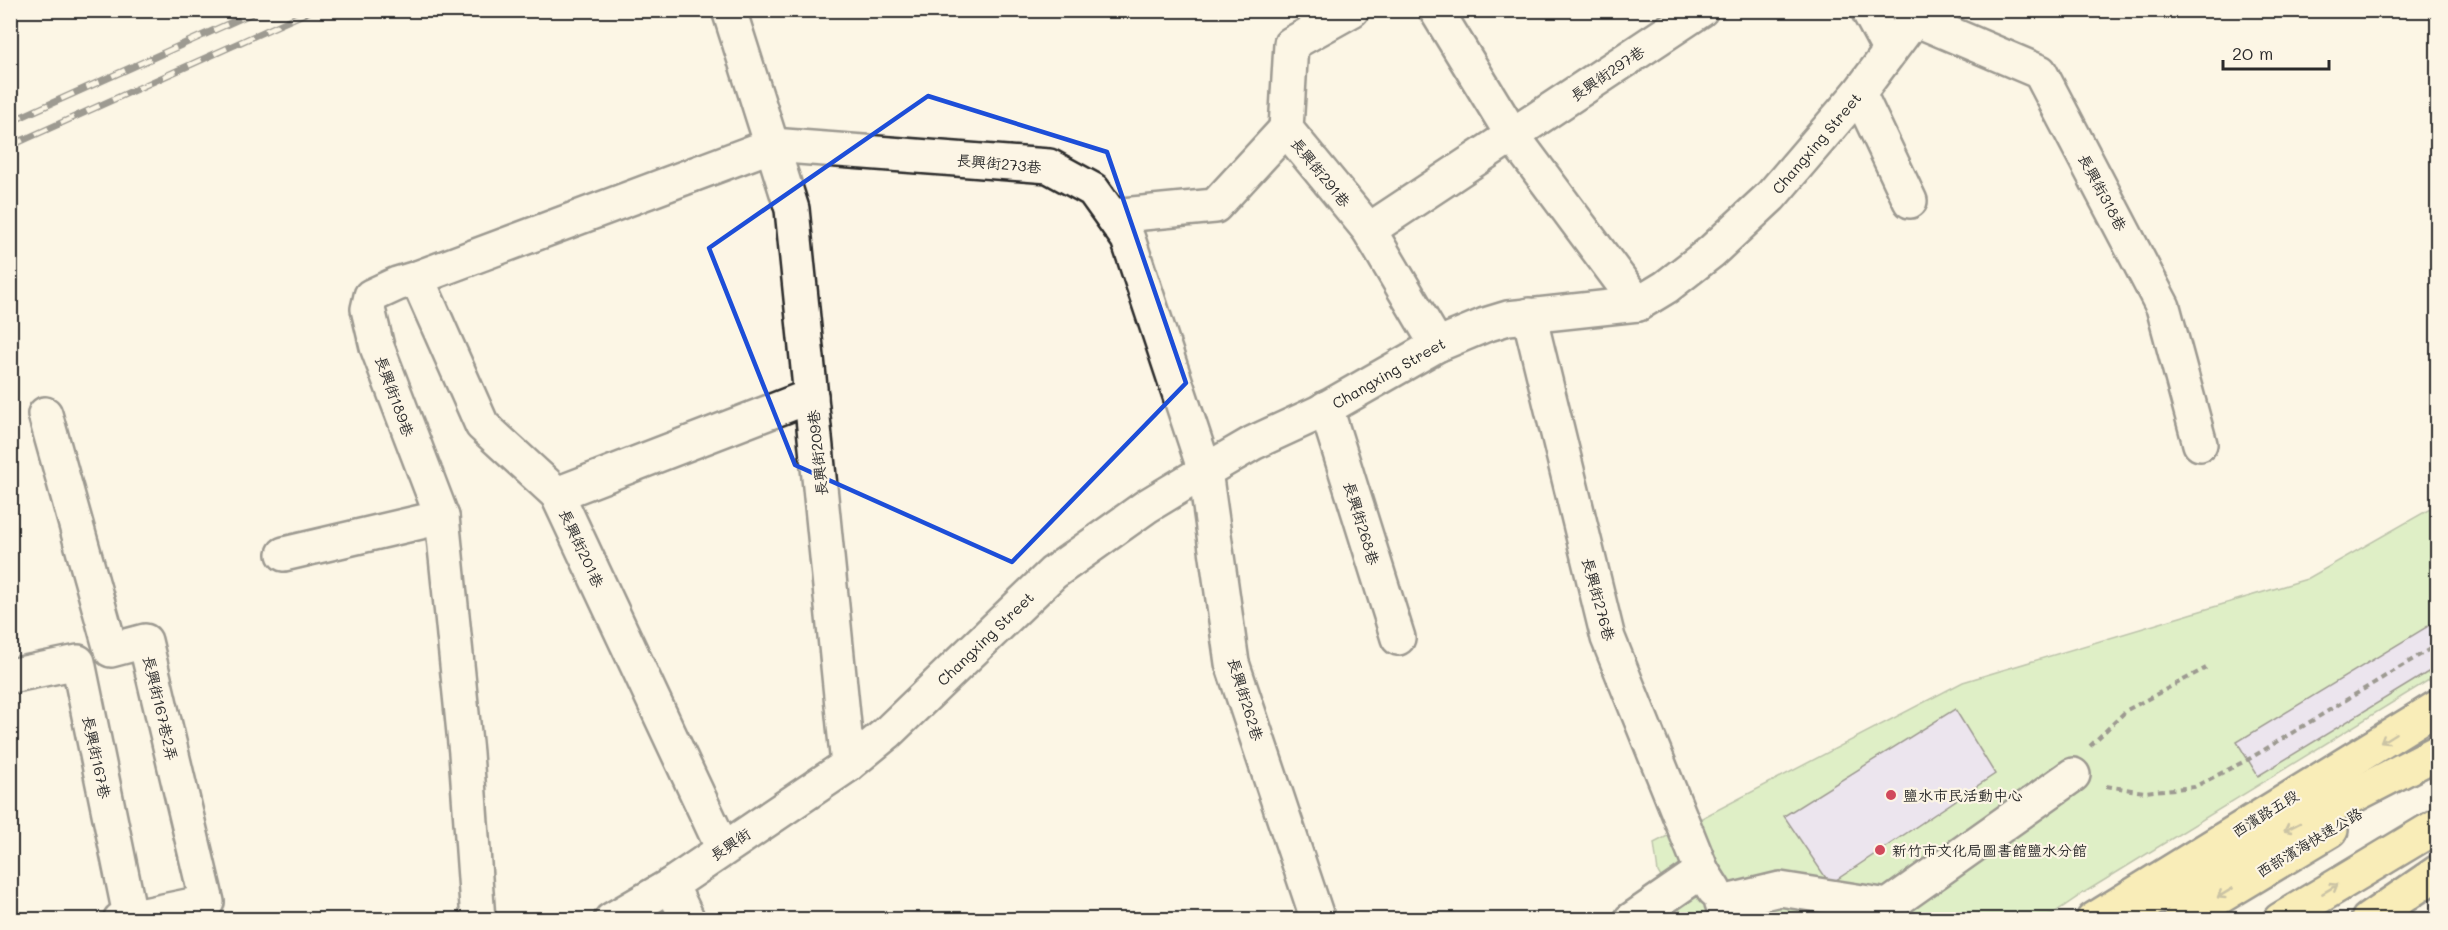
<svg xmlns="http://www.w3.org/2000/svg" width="2448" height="930" viewBox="0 0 2448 930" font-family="Mali,'LXGW WenKai TC',sans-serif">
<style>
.green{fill:#bde6a1;stroke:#748866;stroke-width:1.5}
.building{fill:#dad0f8;stroke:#2b2b2b;stroke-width:1.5}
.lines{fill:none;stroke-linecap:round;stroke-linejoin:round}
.minor-casing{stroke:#2b2b2b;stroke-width:38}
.major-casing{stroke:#2b2b2b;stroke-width:38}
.highway-casing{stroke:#2b2b2b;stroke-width:38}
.path{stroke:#2b2b2b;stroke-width:4;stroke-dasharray:6 4.5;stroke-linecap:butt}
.minor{stroke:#fcf5e5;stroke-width:33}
.major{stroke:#f6e281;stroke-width:33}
.highway{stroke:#f6e281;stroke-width:33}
.rail-casing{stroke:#2b2b2b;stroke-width:7}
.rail{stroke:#fcf5e5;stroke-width:4.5;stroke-dasharray:14;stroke-linecap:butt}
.oneway{stroke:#908656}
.marked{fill:none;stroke:#1d4ed8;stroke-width:4.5;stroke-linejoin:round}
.poi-dot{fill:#d1495b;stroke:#fcf5e5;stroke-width:2}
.labels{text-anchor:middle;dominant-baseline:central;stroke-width:4.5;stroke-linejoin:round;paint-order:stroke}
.street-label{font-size:15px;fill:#2b2b2b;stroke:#fcf5e5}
.poi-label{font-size:15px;fill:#2b2b2b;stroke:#fcf5e5;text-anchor:start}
</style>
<rect width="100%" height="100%" fill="#fcf5e5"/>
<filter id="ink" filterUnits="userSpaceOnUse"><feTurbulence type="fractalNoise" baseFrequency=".0167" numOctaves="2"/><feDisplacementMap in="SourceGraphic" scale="12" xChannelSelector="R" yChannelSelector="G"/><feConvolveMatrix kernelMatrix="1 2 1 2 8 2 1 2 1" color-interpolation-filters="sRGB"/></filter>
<g filter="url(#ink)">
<!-- green -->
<path class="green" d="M2437,505v170l-352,217 -40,27h-360l-27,-47 -4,-29 309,-161 344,-103z"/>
<!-- building -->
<g class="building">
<path d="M2438,620v46l-180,110 -21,-34z"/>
<path d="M1955,709l40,65 -165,110 -46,-68z"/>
</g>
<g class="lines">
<defs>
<g id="minor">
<path d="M729,10l63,199 56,556"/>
<path d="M1352,10l-61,34 -5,85 83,101 68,115"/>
<path d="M1436,10l77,126 125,168"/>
<path d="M1868,10l22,41"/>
<path d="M1915,19l125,53 123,235 37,137"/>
<path d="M1859,93l51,108"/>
<path d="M1112,216l103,-10 71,-77"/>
<path d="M1369,230l332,-220"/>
<path d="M417,278l65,147 75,69 166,355"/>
<path d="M1529,315l79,323 94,233"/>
<path d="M1326,408l72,230"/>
<path d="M45,414l66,236 34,-9 62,261 -87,18"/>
<path d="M557,494l254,-98"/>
<path d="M284,554l158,-37"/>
<path d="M10,676l68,-14 53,258"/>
<path d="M671,885l17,35"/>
<path d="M1722,903l58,-14 108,17 185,-131"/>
<path d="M478,920l-12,-167 -24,-236 -65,-170 -9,-38 3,-13 26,-12 20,-6 355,-133 277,21 44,24 35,49 77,232 27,192 86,257"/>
<path id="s1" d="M611,920l60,-35 177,-120 39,-32 166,-160 94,-67 58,-35 48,-28 65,-30 119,-68 48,-20 23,-7 130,-14 28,-17 45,-35 60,-56 88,-103 62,-83"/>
<path d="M1631,920l71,-49 12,19"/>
</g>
<path id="major" d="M2093,920l345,-213"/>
<g id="highway">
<path d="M2112,920l326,-168"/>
<path d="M2181,920l150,-90"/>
<path d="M2280,920l158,-95"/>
<path d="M2368,920l70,-48"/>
</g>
</defs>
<!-- minor casing -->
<use href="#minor" class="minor-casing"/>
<!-- major casing -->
<use href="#major" class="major-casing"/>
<!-- highway casing -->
<use href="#highway" class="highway-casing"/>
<!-- path -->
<g class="path">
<path d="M2090,746l37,-36 79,-42"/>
<path d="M2106,786l38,6 50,-5 55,-28 189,-115"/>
</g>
<!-- minor -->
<use href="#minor" class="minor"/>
<!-- major -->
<use href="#major" class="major"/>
<!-- highway -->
<use href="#highway" class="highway"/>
<defs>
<g id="rail">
<path d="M10,122l249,-112"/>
<path d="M10,146l302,-136"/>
</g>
</defs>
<!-- rail casing -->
<use href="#rail" class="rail-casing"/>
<!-- rail -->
<use href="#rail" class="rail"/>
</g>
<!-- one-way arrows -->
<defs><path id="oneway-shaft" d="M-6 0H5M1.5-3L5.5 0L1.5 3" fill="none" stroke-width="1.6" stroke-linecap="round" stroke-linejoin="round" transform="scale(1.5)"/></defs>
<g class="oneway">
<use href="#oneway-shaft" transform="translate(2388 738) rotate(148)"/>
<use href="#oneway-shaft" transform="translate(2292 827) rotate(153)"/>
<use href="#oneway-shaft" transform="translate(2330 889) rotate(-31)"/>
<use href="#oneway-shaft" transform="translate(2225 893) rotate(149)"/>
</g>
</g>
<!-- marked area -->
<path d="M0 0H2448V930H0ZM928,96l179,56 79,231 -174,179 -217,-97 -86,-217z" fill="#fcf5e5" fill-opacity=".55" fill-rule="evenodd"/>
<path class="marked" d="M928,96l179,56 79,231 -174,179 -217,-97 -86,-217z"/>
<!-- markers -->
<g class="poi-dot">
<circle cx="1891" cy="795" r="6"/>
<circle cx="1880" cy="850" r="6"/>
</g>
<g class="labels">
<!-- street labels -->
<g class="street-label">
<text transform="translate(1607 73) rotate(-34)">長興街297巷</text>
<text stroke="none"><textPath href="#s1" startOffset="1460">Changxing Street</textPath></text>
<text transform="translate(999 163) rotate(5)">長興街273巷</text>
<text transform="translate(1321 172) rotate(51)">長興街291巷</text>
<text transform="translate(2103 192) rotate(62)">長興街318巷</text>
<text stroke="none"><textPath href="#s1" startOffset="956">Changxing Street</textPath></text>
<text transform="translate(395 396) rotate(70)">長興街189巷</text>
<text transform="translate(817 453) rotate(-96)">長興街209巷</text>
<text transform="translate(1362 523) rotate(73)">長興街268巷</text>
<text transform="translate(582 548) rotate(65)">長興街201巷</text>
<text transform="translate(1599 599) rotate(75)">長興街276巷</text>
<text stroke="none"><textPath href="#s1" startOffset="470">Changxing Street</textPath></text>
<text transform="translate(1246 699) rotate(73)">長興街262巷</text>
<text transform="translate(161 708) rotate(77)">長興街167巷2弄</text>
<text transform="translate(97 757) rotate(78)">長興街167巷</text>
<text transform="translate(2265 813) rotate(-32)">西濱路五段</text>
<text transform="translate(2309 842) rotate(-31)">西部濱海快速公路</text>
<text transform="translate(730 844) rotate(-34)">長興街</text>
</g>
<!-- poi labels -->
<g class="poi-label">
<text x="1903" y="795">鹽水市民活動中心</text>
<text x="1892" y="850">新竹市文化局圖書館鹽水分館</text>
</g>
</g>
<!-- margin -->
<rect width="2448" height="930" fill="none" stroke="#fcf5e5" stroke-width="36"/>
<rect x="18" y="18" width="2412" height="894" fill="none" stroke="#2b2b2b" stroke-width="2" filter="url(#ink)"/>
<!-- scale -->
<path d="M2223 60v9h106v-9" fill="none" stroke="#2b2b2b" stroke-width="3"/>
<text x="2232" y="60" font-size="18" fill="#2b2b2b" stroke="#fcf5e5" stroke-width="4.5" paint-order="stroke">20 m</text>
</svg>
